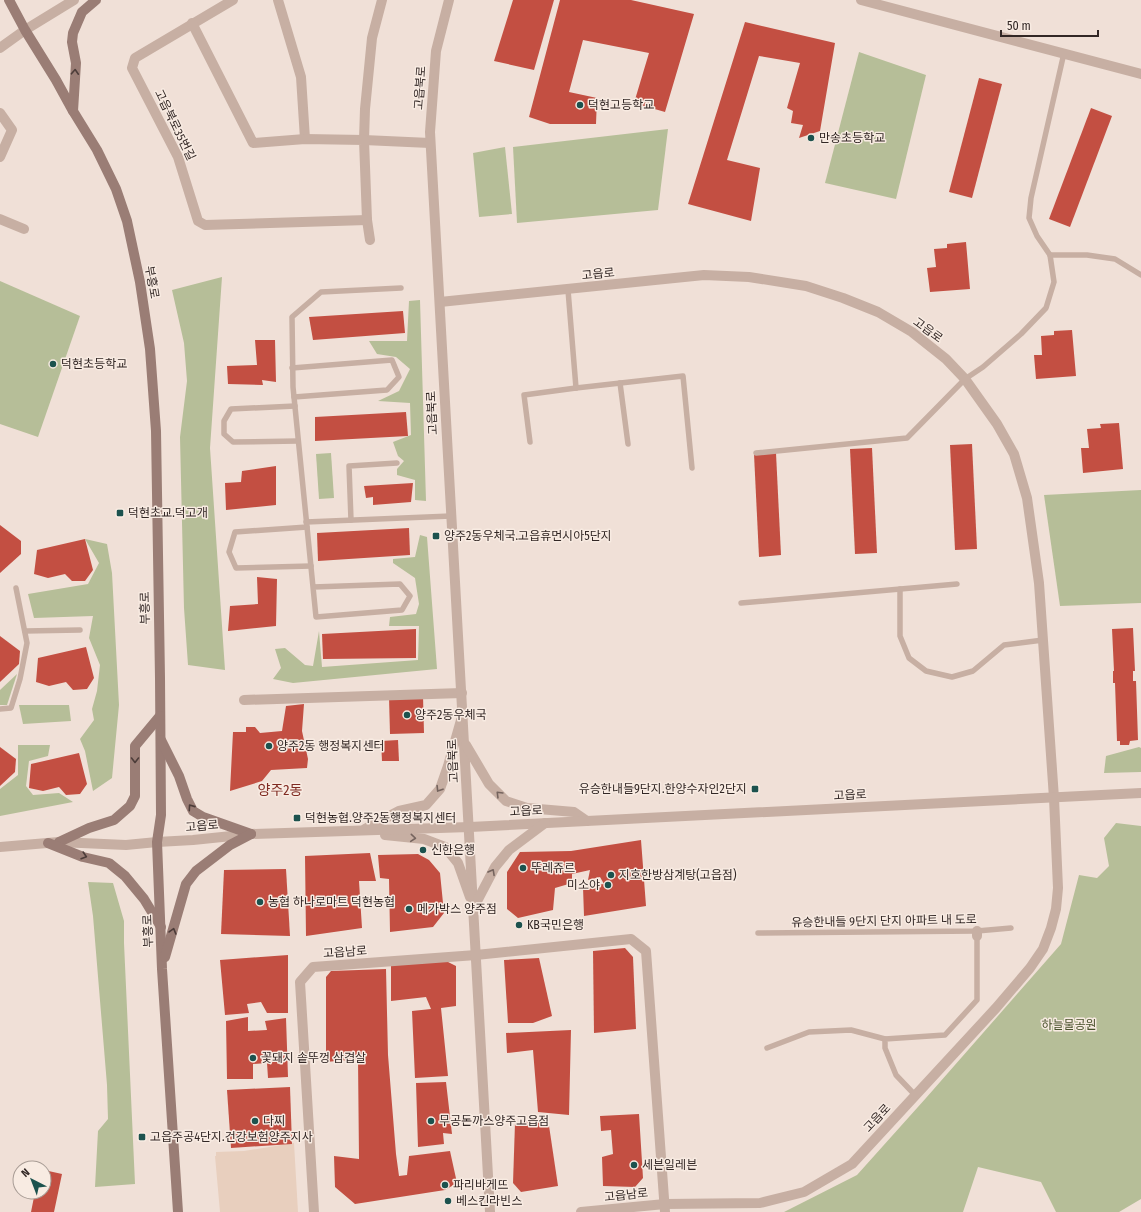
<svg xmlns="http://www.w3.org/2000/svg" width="1141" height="1212" viewBox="0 0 1141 1212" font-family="'Fira Sans Condensed','Noto Sans KR',sans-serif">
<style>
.green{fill:#b6be98}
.plaza{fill:#e8cfbe}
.building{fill:#c34f42}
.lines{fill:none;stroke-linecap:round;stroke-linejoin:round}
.service{stroke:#c7afa3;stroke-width:5.5}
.minor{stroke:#c7afa3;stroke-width:10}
.tertiary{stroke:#c7afa3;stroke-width:10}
.secondary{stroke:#9a7d75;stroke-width:10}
.oneway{stroke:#4c3c39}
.oneway2{stroke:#75645e}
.poi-dot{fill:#1c524e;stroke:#f8ebe2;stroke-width:1.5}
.labels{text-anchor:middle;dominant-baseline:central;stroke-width:3;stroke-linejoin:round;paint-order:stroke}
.street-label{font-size:12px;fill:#322725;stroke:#f8ebe2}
.poi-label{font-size:12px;fill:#322725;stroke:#f8ebe2;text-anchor:start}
.park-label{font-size:12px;fill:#47502a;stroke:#f8ebe2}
.quarter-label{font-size:14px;fill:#7f2a21;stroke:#f8ebe2}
</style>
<rect width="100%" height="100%" fill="#f0e0d7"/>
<!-- green -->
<g class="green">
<path d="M859,52l67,23 -30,124 -71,-16z"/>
<path d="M668,129l-10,81 -141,13 -4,-76z"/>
<path d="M505,147l7,67 -33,3 -6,-64z"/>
<path d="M222,277l-12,171 15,222 -37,-5 -4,-57 -4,-171 7,-56 -3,-38 -12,-53z"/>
<path d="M0,281l80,35 -42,121 -38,-13z"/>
<path d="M420,300l6,201 -11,-1v-20l-18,-5v-6l7,-8 -6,-5 -5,-14 18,-7 -1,-32 -32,-2 21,-10 11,-22 -14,-12 -19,-3 -8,-13h38l2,-40z"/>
<path d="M331,453l3,45 -15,1 -3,-45z"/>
<path d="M1141,490v113l-81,3 -16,-111z"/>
<path d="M420,535l7,2 10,132 -144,14 -20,-4 8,-11 -6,-19 10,-1 20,17 8,1 6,-35 3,36 96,-7 1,-34h-30l1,-9 26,-3 3,-10 -4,-26 -22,-15v-4l22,-2z"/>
<path d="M85,539l22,5 5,29 7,132 -7,73 -19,13 -8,-40 -5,-12 14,-19 -2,-11 5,-18 3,-26 -11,-27 4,-22 -59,2 -6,-24 60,-10 11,-21z"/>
<path d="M17,674l-10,31h-7v-15z"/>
<path d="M19,705h50l2,16 -48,3z"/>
<path d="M18,745h32l-2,11 -19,5 -3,25 7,9 26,-2 14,9 -73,14v-27l18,-14z"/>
<path d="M1139,747l2,1v24l-37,1 2,-17z"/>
<path d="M1116,823l25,3v373l-22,13h-63l-15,-30 -63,-15 -15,45h-179l73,-37 69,-77 135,-154 18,-69 18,3 12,-12 -5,-28z"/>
<path d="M88,882l25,1 11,38v22l11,241 -40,3 3,-56 10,-12 -1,-34 -14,-169z"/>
</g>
<!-- plaza -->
<path class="plaza" d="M294,1143l4,69h-78l-5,-56h1v-4l28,-1z"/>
<!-- building -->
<g class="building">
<path d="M513,0h41l-20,70 -40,-9z"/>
<path d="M560,0h71l63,14 -29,98 -31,-9 15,-50 -66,-13 -14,52 28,6 -1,26h-46l-21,-7z"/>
<path d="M745,22l90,21 -15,88 -21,7 4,-13 -12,-2 2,-12 -6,-3 13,-45 -41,-7 -32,104 33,8 -9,53 -63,-17z"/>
<path d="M979,78l23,6 -30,114 -23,-6z"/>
<path d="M1091,108l21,8 -42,111 -21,-8z"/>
<path d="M966,242l4,47 -40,3 -3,-24 9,-1 -2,-18 13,-1v-4z"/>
<path d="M403,311l2,22 -92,7 -4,-23z"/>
<path d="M1072,330l4,46 -40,3 -2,-24h8l-1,-19 13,-1v-4z"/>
<path d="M255,340h20l1,42 -14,-2 1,5 -35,-1 -1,-18 30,-1z"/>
<path d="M406,412l2,24 -93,5v-24z"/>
<path d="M1119,423l4,46 -40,4 -2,-25h8l-2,-19 14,-1 -1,-4z"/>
<path d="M972,444l5,105 -22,1 -5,-105z"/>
<path d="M872,448l5,105 -22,1 -5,-105z"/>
<path d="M776,453l5,102 -22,2 -5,-103z"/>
<path d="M276,466v39l-50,5 -1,-27 16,-1 1,-11z"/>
<path d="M413,483l-2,19 -38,3v-8l-7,1 -2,-12z"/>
<path d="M0,525l21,16v13l-21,19z"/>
<path d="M409,528l1,27 -92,6 -1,-28z"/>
<path d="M85,539l8,31 -8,11h-13l-7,-7 -17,4 -14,-4 3,-24z"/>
<path d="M257,577l20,2 -1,47 -48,5 2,-25 28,-2z"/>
<path d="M1133,628l2,43h-2v10h3l2,59 -8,1 -1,4h-9v-4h-3l-2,-58h-2v-12h1l-2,-42z"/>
<path d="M416,629v29l-93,1 -1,-25z"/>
<path d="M0,636l20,15 -1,13 -19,18z"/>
<path d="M86,647l8,31 -7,11 -14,1 -7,-8 -17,4 -13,-4 2,-24z"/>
<path d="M423,696l1,37 -34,1 -1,-37z"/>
<path d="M304,704l-2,27 6,28 -1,9 -36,2 -9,11 -32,10 3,-59h13v-5h9l5,6 22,-2 4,-25z"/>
<path d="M398,740l1,21h-17l-1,-20z"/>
<path d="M0,747l16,12 -1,13 -15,14z"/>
<path d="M79,753l8,31 -7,10 -14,1 -7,-8 -16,4 -14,-3 2,-24z"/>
<path d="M641,840l5,66 -62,10 -1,-29 21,-3 -4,-7 -12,3 2,-10 -18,4v9l-17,5 -2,22 -35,8 -11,-9v-37l13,-20 51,-1z"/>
<path d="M370,853l6,28h-17l3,47 -56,8 -1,-80z"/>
<path d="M418,854l11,6 11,13 4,40 -11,14 -43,5 -1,-53 -9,-1 -2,-23z"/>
<path d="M286,869l4,67 -69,-2 3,-64z"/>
<path d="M625,948l8,9 3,72 -42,4 -1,-82z"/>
<path d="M288,955v58h-21l-6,-11 -14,2 2,9 -24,2 -5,-55z"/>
<path d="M539,958l13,58 -19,7h-25l-4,-63z"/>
<path d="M446,961l10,5v40l-15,2 7,68 -33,2 -3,-67 19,-2 -5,-12 -35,4v-36z"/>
<path d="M386,969l2,86 8,99 3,22 8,-1 2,-19 41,-5 7,32 -12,7 -90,14 -20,-17 -1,-31 25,3 -1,-100 -32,3v-85l5,-6z"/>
<path d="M248,1017v14l19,-1 -2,-9 21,-3 2,59 -20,1 -1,-15 -14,1v15h-26l-1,-58z"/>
<path d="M571,1030l-2,85 -31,-3 -5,-62 -26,3 -1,-20z"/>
<path d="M446,1082l6,52 -9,-1 1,11 -26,3 -2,-64z"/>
<path d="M290,1087l2,57 -61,4 -4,-58z"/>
<path d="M639,1114l4,64 -8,9 -32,-1 -1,-29 11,-3 -2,-24 -10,1 -1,-15z"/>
<path d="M548,1119l10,67 -37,6 -8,-9 2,-60z"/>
<path d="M44,1170l18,4 -8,38h-23l4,-20h9z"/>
</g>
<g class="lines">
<!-- service -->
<g class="service">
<path d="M1050,255h37l28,4 26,16"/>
<path d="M568,290l8,98 107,-12 9,92"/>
<path d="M292,368l100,-8 7,17 -12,13 -93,7"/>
<path d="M620,383l8,61"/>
<path d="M295,406l-64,3 -7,12v13l9,8 65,-1"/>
<path d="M530,442l-6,-47 52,-7"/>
<path d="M756,453l151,-15 58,-59 18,-12 38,-33 25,-26 8,-26 -4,-27 -13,-19 -8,-18 2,-20 33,-145"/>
<path d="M351,520l-2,-54 48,-3"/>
<path d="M306,522l145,-6"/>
<path d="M307,527l-72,5 -6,20 7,16 75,-2"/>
<path d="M313,587l87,-3 10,12 -8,14 -86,7 -23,-230 -1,-70 29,-25 80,-4"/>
<path d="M900,589v47l9,22 17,13 26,6 21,-6 31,-26 39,-5"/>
<path d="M741,603l216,-19"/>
<path d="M25,631l55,-1"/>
<path d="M0,709l11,-1 9,-29 7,-36 -11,-55"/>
<path d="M758,933l219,-2 34,-3"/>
<path d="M767,1048l42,-16 42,-2 34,9"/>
<path d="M915,1095l-19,-20 -11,-27v-9l60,-4 32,-35v-64"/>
</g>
<!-- minor -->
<g class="minor">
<path d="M233,0l-98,58 -3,10 46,89 20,64 7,4 162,-5"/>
<path d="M278,0l23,77 4,62"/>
<path d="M382,0l-10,38 -7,71 -1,31 66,3"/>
<path d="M192,23l61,120 52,-4 59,1 3,80 3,20"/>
<path d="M0,48l25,-18"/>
<path d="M0,113l12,17 -12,27"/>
<path d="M0,219l24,10"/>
<path d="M440,302l264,-27 45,2 57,9 37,12 35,14 34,20 34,27 19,20 32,45 17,30 13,44 12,85 15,215 4,90 -2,21 -5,19 -8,21 -13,19 -34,40 -144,156 -48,28 -44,11 -95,1 -84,8"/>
<path d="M244,700l218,-7"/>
<path d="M977,931v5"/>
<path d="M314,1212l-14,-230 13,-15 163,-12 155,-16 15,12 19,261"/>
</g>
<!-- tertiary -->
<g class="tertiary">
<path d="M449,0l-13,51 -6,81 60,1080"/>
<path d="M861,0l280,74"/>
<path d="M25,30l49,-30"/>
<path d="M466,745l23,39 17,17 21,7 47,4 13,9"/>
<path d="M365,829l34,-18 27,-6 14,-16 8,-23 13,-46"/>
<path d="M385,835l39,4 21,8 13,16 12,34"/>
<path d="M0,847l59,-5 67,3 31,-3 36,-2 58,-6 219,-7 671,-34"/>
<path d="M474,907l21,-40 14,-17 36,-27"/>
</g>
<!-- secondary -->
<g class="secondary">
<path d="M9,0l16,30 31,50 17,31 24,39 19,39 11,32 13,61 10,67 6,82 4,247 1,137 -4,27 5,127 16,243"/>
<path d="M73,111l3,-48 -4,-21 1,-9 9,-21 14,-12"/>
<path d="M161,740l18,36 8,23 6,12 10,6 48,17"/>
<path d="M59,842l30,-14 25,-8 16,-14 5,-10v-50l25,-30"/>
<path d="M48,843l35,14 26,6 16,13 19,23 17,28"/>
<path d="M165,957l21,-73 10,-13 34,-26 21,-11"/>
</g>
</g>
<!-- one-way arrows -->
<defs><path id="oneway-chevron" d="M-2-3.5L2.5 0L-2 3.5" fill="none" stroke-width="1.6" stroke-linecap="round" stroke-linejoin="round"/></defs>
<g class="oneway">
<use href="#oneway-chevron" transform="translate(75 72) rotate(-87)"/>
<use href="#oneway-chevron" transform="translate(135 760) rotate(90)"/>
<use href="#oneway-chevron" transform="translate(191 807) rotate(-125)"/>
<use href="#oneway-chevron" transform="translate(84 856) rotate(17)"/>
<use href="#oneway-chevron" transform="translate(173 931) rotate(-74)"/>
</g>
<g class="oneway2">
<use href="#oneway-chevron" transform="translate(439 789) rotate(122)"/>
<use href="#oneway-chevron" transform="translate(499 794) rotate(-135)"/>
<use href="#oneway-chevron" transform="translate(413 838) rotate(5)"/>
<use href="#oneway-chevron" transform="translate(492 872) rotate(-61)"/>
</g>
<!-- markers -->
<g class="poi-dot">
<circle cx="580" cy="105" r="4"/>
<circle cx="811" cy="138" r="4"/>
<circle cx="53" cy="364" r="4"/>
<rect x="116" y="509" width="8" height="8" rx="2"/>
<rect x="432" y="532" width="8" height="8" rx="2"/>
<circle cx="407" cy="715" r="4"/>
<circle cx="269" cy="746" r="4"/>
<rect x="751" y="785" width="8" height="8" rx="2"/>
<rect x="293" y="814" width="8" height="8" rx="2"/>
<circle cx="423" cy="850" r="4"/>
<circle cx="523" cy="868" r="4"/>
<circle cx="611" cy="875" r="4"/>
<circle cx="608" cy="885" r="4"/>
<circle cx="260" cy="902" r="4"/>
<circle cx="409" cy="909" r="4"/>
<circle cx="519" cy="925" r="4"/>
<circle cx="253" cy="1058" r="4"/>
<circle cx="255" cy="1121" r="4"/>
<circle cx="431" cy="1121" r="4"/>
<rect x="138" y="1133" width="8" height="8" rx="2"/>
<circle cx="634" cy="1165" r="4"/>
<circle cx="445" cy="1185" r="4"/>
<circle cx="448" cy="1201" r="4"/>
</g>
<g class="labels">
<!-- street labels -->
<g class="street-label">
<text transform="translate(420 88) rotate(-86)">고읍북로</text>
<text transform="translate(175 125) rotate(64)">고읍북로35번길</text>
<text transform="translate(598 274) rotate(-6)">고읍로</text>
<text transform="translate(152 282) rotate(80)">부흥로</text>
<text transform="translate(928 330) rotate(36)">고읍로</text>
<text transform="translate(432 413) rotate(-93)">고읍북로</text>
<text transform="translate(145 608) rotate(-91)">부흥로</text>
<text transform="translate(453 761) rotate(-93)">고읍북로</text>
<text transform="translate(850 795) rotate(-3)">고읍로</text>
<text transform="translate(526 811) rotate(-3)">고읍로</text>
<text transform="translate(202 826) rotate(-5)">고읍로</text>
<text transform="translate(884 921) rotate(-1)">유승한내들 9단지 단지 아파트 내 도로</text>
<text transform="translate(148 931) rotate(-92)">부흥로</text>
<text transform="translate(345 952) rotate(-4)">고읍남로</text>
<text transform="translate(877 1118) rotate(-47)">고읍로</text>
<text transform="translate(626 1195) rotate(-6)">고읍남로</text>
</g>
<!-- poi labels -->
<g class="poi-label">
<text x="588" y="105">덕현고등학교</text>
<text x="819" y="138">만송초등학교</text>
<text x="61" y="364">덕현초등학교</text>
<text x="128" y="513">덕현초교.덕고개</text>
<text x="444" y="536">양주2동우체국.고읍휴먼시아5단지</text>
<text x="415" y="715">양주2동우체국</text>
<text x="277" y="746">양주2동 행정복지센터</text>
<text x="747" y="789" text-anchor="end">유승한내들9단지.한양수자인2단지</text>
<text x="305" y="818">덕현농협.양주2동행정복지센터</text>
<text x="431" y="850">신한은행</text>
<text x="531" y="868">뚜레쥬르</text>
<text x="619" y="875">지호한방삼계탕(고읍점)</text>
<text x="600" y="885" text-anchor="end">미소야</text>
<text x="268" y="902">농협 하나로마트 덕현농협</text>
<text x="417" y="909">메가박스 양주점</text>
<text x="527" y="925">KB국민은행</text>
<text x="261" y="1058">꽃돼지 솥뚜껑 삼겹살</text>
<text x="263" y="1121">다찌</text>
<text x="439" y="1121">무공돈까스양주고읍점</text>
<text x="150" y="1137">고읍주공4단지.건강보험양주지사</text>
<text x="642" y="1165">세븐일레븐</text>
<text x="453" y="1185">파리바게뜨</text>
<text x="456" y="1201">베스킨라빈스</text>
</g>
<!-- park labels -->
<g class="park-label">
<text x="1069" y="1025">하늘물공원</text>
</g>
<!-- quarter labels -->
<g class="quarter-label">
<text x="280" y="790">양주2동</text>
</g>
</g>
<!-- north arrow -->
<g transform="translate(32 1180) rotate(318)"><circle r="19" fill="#f8ebe2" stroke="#a99d96"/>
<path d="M0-3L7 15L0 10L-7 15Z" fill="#1c524e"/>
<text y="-6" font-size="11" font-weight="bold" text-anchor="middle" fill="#322725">N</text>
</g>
<!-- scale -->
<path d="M1001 30v6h97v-6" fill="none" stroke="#322725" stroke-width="2"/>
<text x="1007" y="30" font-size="12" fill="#322725" stroke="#f8ebe2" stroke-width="3" paint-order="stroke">50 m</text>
</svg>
